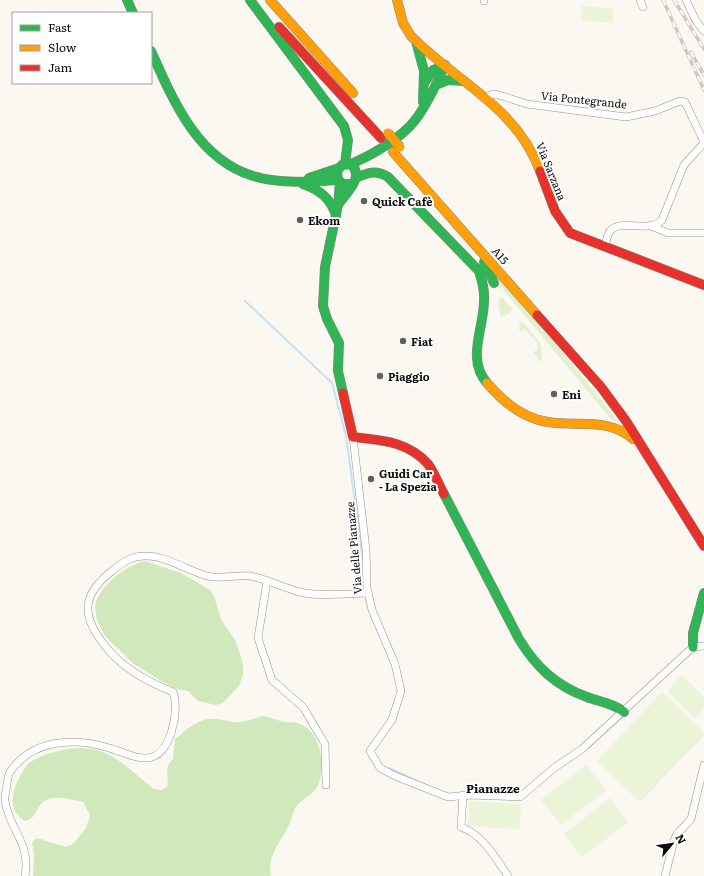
<svg xmlns="http://www.w3.org/2000/svg" width="704" height="876" viewBox="0 0 704 876" font-family="Literata,serif">
<style>
.green{fill:#e1f0cf}
.forest{fill:#d1e8bd}
.pitch{fill:#ebf4d9}
.lines{fill:none;stroke-linecap:round;stroke-linejoin:round}
.stream{stroke:#c5e1f6;stroke-width:2}
.street-casing{stroke:#93928f;stroke-width:8}
.fast-casing{stroke:#8a8985;stroke-width:10}
.slow-casing{stroke:#8a8985;stroke-width:10}
.jam-casing{stroke:#8a8985;stroke-width:10}
.street{stroke:#fefefd;stroke-width:7}
.fast{stroke:#30b455;stroke-width:9}
.slow{stroke:#ff9f0a;stroke-width:9}
.jam{stroke:#e5322d;stroke-width:9}
.rail-casing{stroke:#d7c4c3;stroke-width:3.5}
.rail{stroke:#fff;stroke-width:2;stroke-dasharray:6;stroke-linecap:butt}
.slow-bridge-casing{stroke:#80807c;stroke-width:10;stroke-linecap:butt}
.slow-bridge{stroke:#ff9f0a;stroke-width:9}
.poi-dot{fill:#5f5f5c;stroke:#fff;stroke-width:1.5}
.labels{text-anchor:middle;dominant-baseline:central;stroke-width:4;stroke-linejoin:round;paint-order:stroke}
.street-label{font-size:11px;fill:#0c0c0c;stroke:#fff}
.poi-label{font-size:11px;font-weight:bold;fill:#0c0c0c;stroke:#fff;text-anchor:start}
.neighbourhood-label{font-size:12px;font-weight:bold;fill:#0c0c0c;stroke:#fff}
</style>
<rect width="100%" height="100%" fill="#faf8f0"/>
<!-- green -->
<g class="green">
<path d="M497,277l63,72 59,73 -6,-1 -4,-4 -107,-129 -7,-9z"/>
<path d="M500,297l3,1 9,11 -3,5 -8,3 -3,-14z"/>
<path d="M520,322l4,1 17,21 1,19 -9,-11 5,-2 -1,-8 -12,-13 -2,-1v4l-4,-2z"/>
</g>
<!-- forest -->
<g class="forest">
<path d="M145,561l36,12 29,17 4,6 7,23 15,23 7,22v11l-4,11 -16,17 -7,2 -18,-4 -10,-10 -11,-2 -16,-8 -27,-17 -29,-28 -8,-16 -2,-14c4,-20 31,-41 50,-45z"/>
<path d="M263,716c7,2 14,4 21,6 7,1 13,-1 20,4 18,10 22,44 13,61 -4,8 -12,10 -18,16 -6,6 -7,15 -10,22 -8,17 -23,31 -18,51h-238l1,-21 -2,-13 5,-4 29,9 7,-3 13,-16 4,-13 -7,-13c-16,-3 -35,-10 -45,6 -4,7 -5,11 -13,13 -18,-11 -13,-29 -5,-45 3,-5 5,-9 9,-13 17,-12 50,-19 71,-12 21,7 36,25 54,38l8,1 6,-4 -1,-15 1,-6 5,-6 2,-20c8,-6 17,-15 26,-18 12,-5 22,0 34,1 9,1 19,-4 28,-6z"/>
</g>
<!-- pitch -->
<g class="pitch">
<path d="M582,6l32,3 -2,14 -31,-3z"/>
<path d="M682,675l22,22v11l-9,10 -28,-27z"/>
<path d="M662,692l42,40v3l-64,67 -43,-41z"/>
<path d="M586,765l20,25 -45,35 -20,-25z"/>
<path d="M610,798l18,24 -46,35 -18,-23z"/>
<path d="M469,801l52,3 -1,25 -52,-3z"/>
</g>
<g class="lines">
<!-- stream -->
<g class="stream">
<path d="M245,301l87,82 14,53 17,125"/>
<path d="M589,747l34,-31"/>
<path d="M389,768l39,18"/>
</g>
<defs>
<g id="street">
<path d="M484,0v1"/>
<path d="M640,0l3,7"/>
<path d="M686,0l10,21 8,10"/>
<path d="M484,99l6,-4 6,-1 31,10 99,13 29,-6 25,-10 5,1 19,40"/>
<path d="M651,226l17,7h36"/>
<path d="M605,247c1,-5 2,-12 5,-16 11,-13 39,3 52,-11l22,-55 20,-22"/>
<path d="M353,437l13,113 1,38 5,22 23,54 6,27 -9,29 -22,31 10,17 15,8 53,21 21,-2 51,2 34,-29 28,-19 111,-102 11,-1"/>
<path d="M267,581l-9,57 14,42 31,27 22,37 1,41"/>
<path d="M463,795l-2,32c22,8 34,30 47,49"/>
<path d="M25,876c6,-34 -16,-46 -20,-75 -1,-5 2,-12 2,-18 1,-3 1,-8 3,-11 22,-33 65,-35 99,-24 12,3 25,11 38,10 24,-1 33,-48 26,-66 -25,-10 -50,-23 -67,-45 -25,-30 -25,-52 6,-76 11,-9 21,-16 35,-15 19,0 42,15 60,20 14,4 29,-2 43,0 18,3 36,13 54,17 16,3 47,1 64,0"/>
<path d="M665,876l9,-36 3,-6 14,-15 13,-54"/>
</g>
<g id="fast">
<path d="M127,0l6,13"/>
<path d="M250,0l94,126 4,14 -3,24"/>
<path d="M416,41l8,30 -1,31"/>
<path d="M151,51c22,49 46,108 102,125 28,8 57,6 85,4"/>
<path d="M425,82l8,-12 12,-5"/>
<path d="M436,85l12,-5 16,1"/>
<path d="M351,164c21,-9 51,-26 65,-45 12,-16 21,-36 29,-54"/>
<path d="M358,177c11,-5 19,-7 30,0l91,94c3,10 6,19 5,30 0,27 -18,58 3,82"/>
<path d="M309,178l30,-10"/>
<path d="M340,182l-2,23 -13,62 -2,39 4,13 12,24 -1,28 5,22"/>
<path d="M303,184c17,6 27,14 33,31"/>
<path d="M338,205c8,-12 27,-28 13,-41l-9,1 -5,6 1,9 5,4h9"/>
<path d="M484,262l10,21"/>
<path d="M444,494l75,145c17,28 37,47 68,58 13,5 26,6 37,15"/>
<path d="M693,647v-14l11,-40"/>
</g>
<g id="slow">
<path d="M270,0l83,93"/>
<path d="M397,0l6,23 8,13c45,46 105,70 129,135"/>
<path d="M393,152l144,163"/>
<path d="M487,383c16,19 35,35 61,39 29,5 61,-5 85,17"/>
</g>
<g id="jam">
<path d="M279,27l102,111"/>
<path d="M540,171l15,40 15,22 134,52"/>
<path d="M537,315l64,72 25,34 78,125"/>
<path d="M343,393l10,44c27,3 55,4 75,27 6,8 11,21 16,30"/>
</g>
</defs>
<!-- street casing -->
<use href="#street" class="street-casing"/>
<!-- fast casing -->
<use href="#fast" class="fast-casing"/>
<!-- slow casing -->
<use href="#slow" class="slow-casing"/>
<!-- jam casing -->
<use href="#jam" class="jam-casing"/>
<!-- street -->
<use href="#street" class="street"/>
<!-- fast -->
<use href="#fast" class="fast"/>
<!-- slow -->
<use href="#slow" class="slow"/>
<!-- jam -->
<use href="#jam" class="jam"/>
<defs>
<g id="rail">
<path d="M663,0l41,90"/>
<path d="M674,0l30,49"/>
<path d="M691,52l13,23"/>
</g>
</defs>
<!-- rail casing -->
<use href="#rail" class="rail-casing"/>
<!-- rail -->
<use href="#rail" class="rail"/>
<defs>
<path id="slow-bridge" d="M388,133l12,14"/>
</defs>
<!-- slow-bridge casing -->
<use href="#slow-bridge" class="slow-bridge-casing"/>
<!-- slow-bridge -->
<use href="#slow-bridge" class="slow-bridge"/>
</g>
<!-- markers -->
<g class="poi-dot">
<circle cx="364" cy="201" r="4"/>
<circle cx="300" cy="220" r="4"/>
<circle cx="403" cy="341" r="4"/>
<circle cx="380" cy="376" r="4"/>
<circle cx="554" cy="394" r="4"/>
<circle cx="371" cy="479" r="4"/>
</g>
<g class="labels">
<!-- street labels -->
<g class="street-label">
<text transform="translate(584 99) rotate(6)">Via Pontegrande</text>
<text transform="translate(552 171) rotate(68)">Via Sarzana</text>
<text transform="translate(501 255) rotate(49)">A15</text>
<text transform="translate(353 548) rotate(-95)">Via delle Pianazze</text>
</g>
<!-- poi labels -->
<g class="poi-label">
<text x="372" y="201">Quick Cafè</text>
<text x="308" y="220">Ekom</text>
<text x="411" y="341">Fiat</text>
<text x="388" y="376">Piaggio</text>
<text x="562" y="394">Eni</text>
<text x="379" y="473">Guidi Car<tspan x="379" dy="13">- La Spezia</tspan></text>
</g>
<!-- neighbourhood labels -->
<g class="neighbourhood-label">
<text x="493" y="788">Pianazze</text>
</g>
</g>
<!-- legend -->
<rect x="12" y="12" width="140" height="72" fill="#ffffff" stroke="#9e9e9e"/>
<rect x="20" y="25" width="20" height="6" fill="#30b455" stroke="#9e9e9e"/>
<text x="48" y="32" font-size="12" fill="#0c0c0c">Fast</text>
<rect x="20" y="45" width="20" height="6" fill="#ff9f0a" stroke="#9e9e9e"/>
<text x="48" y="52" font-size="12" fill="#0c0c0c">Slow</text>
<rect x="20" y="65" width="20" height="6" fill="#e5322d" stroke="#9e9e9e"/>
<text x="48" y="72" font-size="12" fill="#0c0c0c">Jam</text>
<!-- north arrow -->
<g transform="translate(672 844) rotate(61)" stroke="#ffffff" stroke-width="3" paint-order="stroke">
<path d="M0-3L7 15L0 10L-7 15Z" fill="#0c0c0c"/>
<text y="-6" font-size="11" font-weight="bold" text-anchor="middle" fill="#0c0c0c">N</text>
</g>
</svg>
